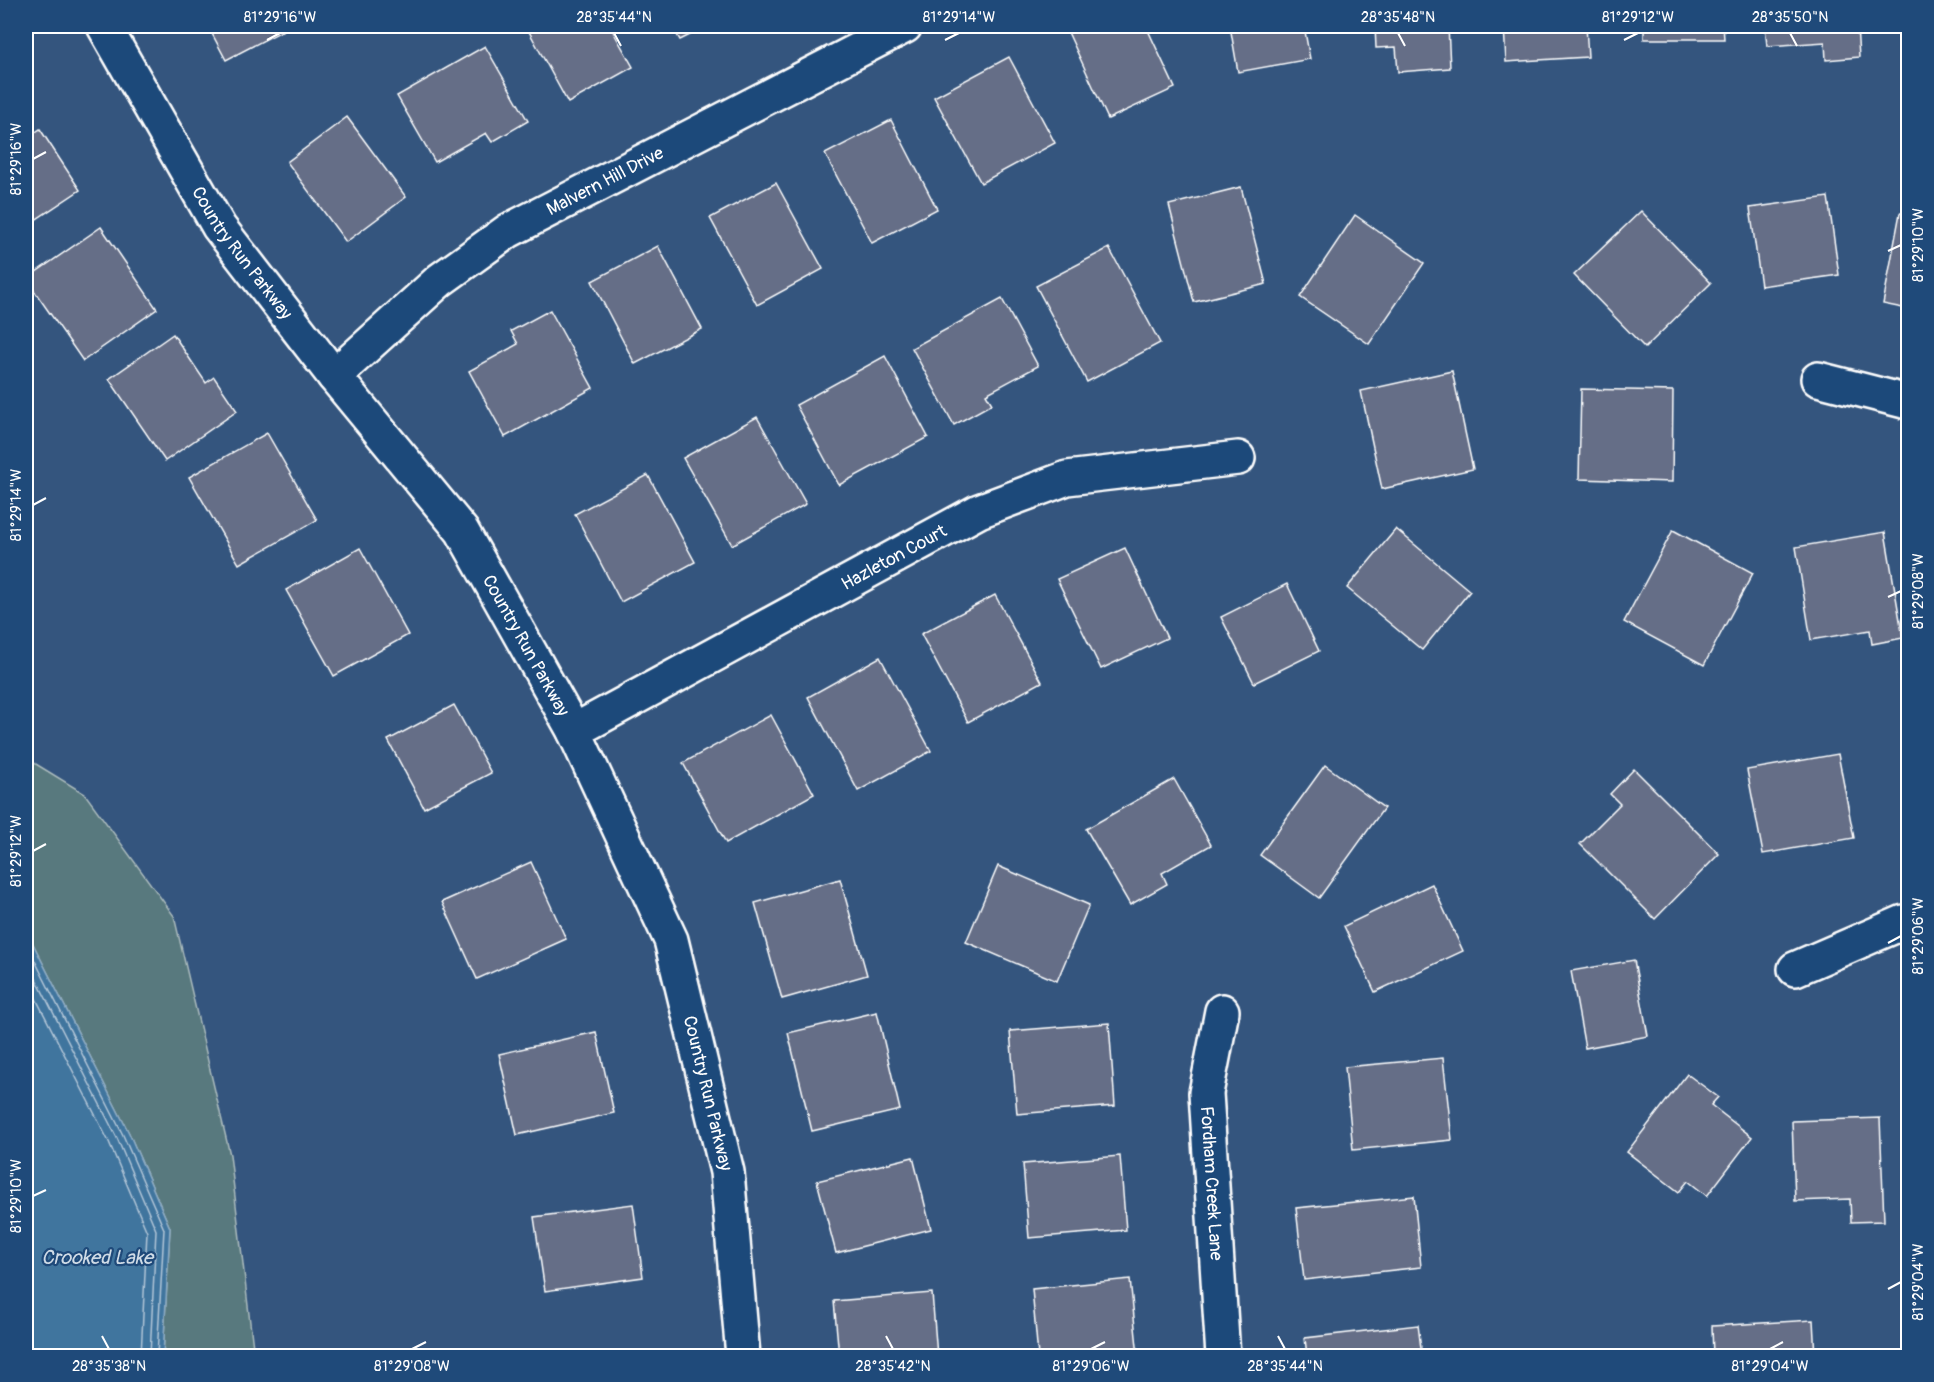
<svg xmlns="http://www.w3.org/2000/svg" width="1934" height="1382" viewBox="0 0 1934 1382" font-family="Pangolin,sans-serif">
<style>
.green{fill:#59797e;stroke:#acbcbe;stroke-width:1.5}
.water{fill:#41749e;stroke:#8dacc5;stroke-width:1.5}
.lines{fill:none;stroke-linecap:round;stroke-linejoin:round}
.shore{stroke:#b3c7d8;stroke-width:1.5}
.building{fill:#656e87;stroke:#fff;stroke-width:1.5}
.street-casing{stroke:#fff;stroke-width:38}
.street{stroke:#1f4a7a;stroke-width:33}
.ticks{fill:none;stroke:#fff;stroke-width:2}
.labels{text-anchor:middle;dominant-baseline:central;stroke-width:4.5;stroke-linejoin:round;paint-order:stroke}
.street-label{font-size:18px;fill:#fff;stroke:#1f4a7a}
.water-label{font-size:20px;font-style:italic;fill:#d0dce7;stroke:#1f4a7a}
.neatline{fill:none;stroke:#fff;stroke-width:2}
.ticks-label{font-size:15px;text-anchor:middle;fill:#fff}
</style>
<rect width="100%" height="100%" fill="#34557e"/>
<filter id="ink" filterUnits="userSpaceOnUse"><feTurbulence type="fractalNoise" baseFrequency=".0167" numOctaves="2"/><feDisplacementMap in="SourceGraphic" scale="12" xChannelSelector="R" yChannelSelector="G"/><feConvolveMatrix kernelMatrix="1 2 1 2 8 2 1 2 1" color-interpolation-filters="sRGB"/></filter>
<g filter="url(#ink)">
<!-- green -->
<path class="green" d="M26,758l59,36 89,122 56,239 24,201h-91l7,-128 -41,-95 -103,-203z"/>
<!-- water -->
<path class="water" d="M26,930l103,203 41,95 -7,128h-137z"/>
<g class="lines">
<!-- shore -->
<g class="shore">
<path d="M26,943l97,192 41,94 -7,127"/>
<path d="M26,959l91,179 39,92 -6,126"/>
<path d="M26,979l83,163 38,90 -6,124"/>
</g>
</g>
<!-- building -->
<g class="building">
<path d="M208,26h83l-65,34z"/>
<path d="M526,26h84l23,41 -65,36z"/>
<path d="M672,26h36l-28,14z"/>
<path d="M1077,26h69l29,62 -67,31 -41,-89z"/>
<path d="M1230,26h74l6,33 -72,13z"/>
<path d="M1375,26h73l2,42 -52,4 -2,-25 -20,1z"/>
<path d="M1504,26h82l2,31 -82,5z"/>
<path d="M1644,26h79l1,13h-80z"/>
<path d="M1765,26h92l2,31 -33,3 -1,-18 -58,4z"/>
<path d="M485,46l43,75 -36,21 -6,-9 -51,29 -38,-66z"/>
<path d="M1009,57l46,86 -74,40 -47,-86z"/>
<path d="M347,117l59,80 -60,45 -59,-80z"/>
<path d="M891,120l46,89 -65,34 -47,-89z"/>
<path d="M40,129l40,61 -54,36v-87z"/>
<path d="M776,183l47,86 -66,36 -47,-87z"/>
<path d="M1241,187l25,97 -72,18 -25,-97z"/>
<path d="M1828,197l11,78 -78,11 -11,-78z"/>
<path d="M1641,211l70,72 -66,65 -71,-73z"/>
<path d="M1900,213l8,1v95l-25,-5z"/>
<path d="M1355,215l69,48 -55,81 -69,-47z"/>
<path d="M101,227l56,82 -74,52 -57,-82z"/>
<path d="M658,246l44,83 -67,35 -43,-83z"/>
<path d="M1109,248l51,95 -73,39 -51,-96z"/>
<path d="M1002,299l36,67 -52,28 6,10 -38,21 -42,-77z"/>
<path d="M550,310l43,78 -88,49 -36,-66 49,-27 -7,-13z"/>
<path d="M173,334l33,49 8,-6 23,34 -72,50 -56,-82z"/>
<path d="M885,356l43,81 -89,48 -43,-80z"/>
<path d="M1452,371l21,98 -91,20 -21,-98z"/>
<path d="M1581,389l92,2 -1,91 -93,-3z"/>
<path d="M757,417l49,87 -74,41 -49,-87z"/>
<path d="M267,433l50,87 -78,44 -50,-87z"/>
<path d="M648,475l47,87 -74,40 -46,-88z"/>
<path d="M1396,529l74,62 -48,59 -75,-62z"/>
<path d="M1673,530l80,43 -49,92 -80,-43z"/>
<path d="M1885,532l18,106 -31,6 -2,-14 -59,10 -15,-93z"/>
<path d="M360,548l48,87 -74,41 -48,-86z"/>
<path d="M1125,548l42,90 -66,31 -44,-90z"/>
<path d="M1287,584l32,67 -65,32 -33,-66z"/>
<path d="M995,595l47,87 -74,40 -47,-88z"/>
<path d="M880,657l51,94 -73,40 -50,-94z"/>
<path d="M454,705l37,68 -67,35 -36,-68z"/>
<path d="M771,715l43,79 -88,49 -43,-80z"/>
<path d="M1838,754l16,84 -91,16 -16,-84z"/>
<path d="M1904,759h4v78h-3z"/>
<path d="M1325,765l59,43 -65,90 -59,-43z"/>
<path d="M1634,769l85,85 -64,65 -75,-75 40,-40 -10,-10z"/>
<path d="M1174,779l37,66 -49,28 5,11 -37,21 -44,-76z"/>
<path d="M531,862l35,77 -89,40 -35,-77z"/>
<path d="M998,866l91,39 -32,76 -91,-39z"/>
<path d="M840,879l27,96 -85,24 -27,-96z"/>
<path d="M1432,884l31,67 -88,41 -31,-66z"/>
<path d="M1634,960l14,76 -63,12 -14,-77z"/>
<path d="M877,1012l23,98 -88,21 -24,-98z"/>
<path d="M1109,1023l6,83 -98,8 -7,-83z"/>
<path d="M596,1032l18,81 -97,22 -18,-81z"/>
<path d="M1443,1058l9,82 -99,10 -8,-83z"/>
<path d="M1687,1074l31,23 -7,8 41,32 -45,59 -19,-15 -9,11 -52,-40z"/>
<path d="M1880,1118l4,103 -33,1 -1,-23 -55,2 -3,-80z"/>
<path d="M1120,1156l6,74 -97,8 -6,-74z"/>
<path d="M913,1157l18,72 -95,24 -19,-72z"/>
<path d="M1414,1196l7,71 -117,13 -8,-72z"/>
<path d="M633,1204l10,73 -98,14 -11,-74z"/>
<path d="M1130,1279l8,77h-100l-6,-67z"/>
<path d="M932,1293l5,63h-98l-5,-55z"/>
<path d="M1813,1320l2,36h-102l-1,-30z"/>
<path d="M1418,1325l4,31h-115l-2,-18z"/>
</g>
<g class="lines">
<defs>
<g id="street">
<path id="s1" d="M104,26l115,201 115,149 128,155 112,200 97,209 56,232 16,184"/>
<path id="s2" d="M334,376l106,-96 68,-49 397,-205"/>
<path d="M1818,379l90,23"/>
<path id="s3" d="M574,731l405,-220 88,-33 171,-20"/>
<path d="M1795,969l109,-47 4,1"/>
<path id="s4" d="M1222,1011l-16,82 17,263"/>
</g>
</defs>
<!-- street casing -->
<use href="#street" class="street-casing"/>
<!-- street -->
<use href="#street" class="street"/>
</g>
</g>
<!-- ticks -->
<path class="ticks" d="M614,33l7,13M1398,33l7,13M1790,33l7,13M267,40l13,-7M945,40l14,-7M1624,40l14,-7M33,159l13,-7M1888,251l13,-6M33,505l13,-7M1888,597l13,-6M33,851l13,-7M1888,943l13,-7M33,1196l13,-6M1888,1289l13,-7M102,1336l7,13M886,1336l7,13M1278,1336l7,13M412,1349l14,-7M1091,1349l14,-7M1770,1349l13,-7"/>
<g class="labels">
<!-- street labels -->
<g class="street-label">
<text stroke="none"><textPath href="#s2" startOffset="336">Malvern Hill Drive</textPath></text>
<text stroke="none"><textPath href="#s1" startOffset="266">Country Run Parkway</textPath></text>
<text stroke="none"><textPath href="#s3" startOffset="364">Hazleton Court</textPath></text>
<text stroke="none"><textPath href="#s1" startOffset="752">Country Run Parkway</textPath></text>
<text stroke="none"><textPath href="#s1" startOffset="1238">Country Run Parkway</textPath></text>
<text stroke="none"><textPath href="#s4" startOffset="174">Fordham Creek Lane</textPath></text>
</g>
<!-- water labels -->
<g class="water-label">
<text x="97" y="1257">Crooked Lake</text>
</g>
</g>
<!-- margin -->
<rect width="1934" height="1382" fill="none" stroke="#1f4a7a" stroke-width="66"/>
<rect x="33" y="33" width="1868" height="1316" class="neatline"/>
<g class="ticks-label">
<text x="280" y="22">81°29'16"W</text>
<text x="614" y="22">28°35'44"N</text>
<text x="959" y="22">81°29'14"W</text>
<text x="1398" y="22">28°35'48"N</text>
<text x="1638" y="22">81°29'12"W</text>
<text x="1790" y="22">28°35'50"N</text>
<text transform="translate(16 159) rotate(-90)" y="5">81°29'16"W</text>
<text transform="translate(1918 245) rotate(-90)" y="5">81°29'10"W</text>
<text transform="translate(16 505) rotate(-90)" y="5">81°29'14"W</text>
<text transform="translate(1918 591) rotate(-90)" y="5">81°29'08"W</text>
<text transform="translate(16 851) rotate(-90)" y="5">81°29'12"W</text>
<text transform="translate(1918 936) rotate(-90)" y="5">81°29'06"W</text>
<text transform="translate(16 1196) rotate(-90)" y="5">81°29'10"W</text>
<text transform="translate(1918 1282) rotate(-90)" y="5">81°29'04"W</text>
<text x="109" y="1371">28°35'38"N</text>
<text x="412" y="1371">81°29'08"W</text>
<text x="893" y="1371">28°35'42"N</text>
<text x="1091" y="1371">81°29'06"W</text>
<text x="1285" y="1371">28°35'44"N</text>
<text x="1770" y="1371">81°29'04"W</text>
</g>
</svg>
